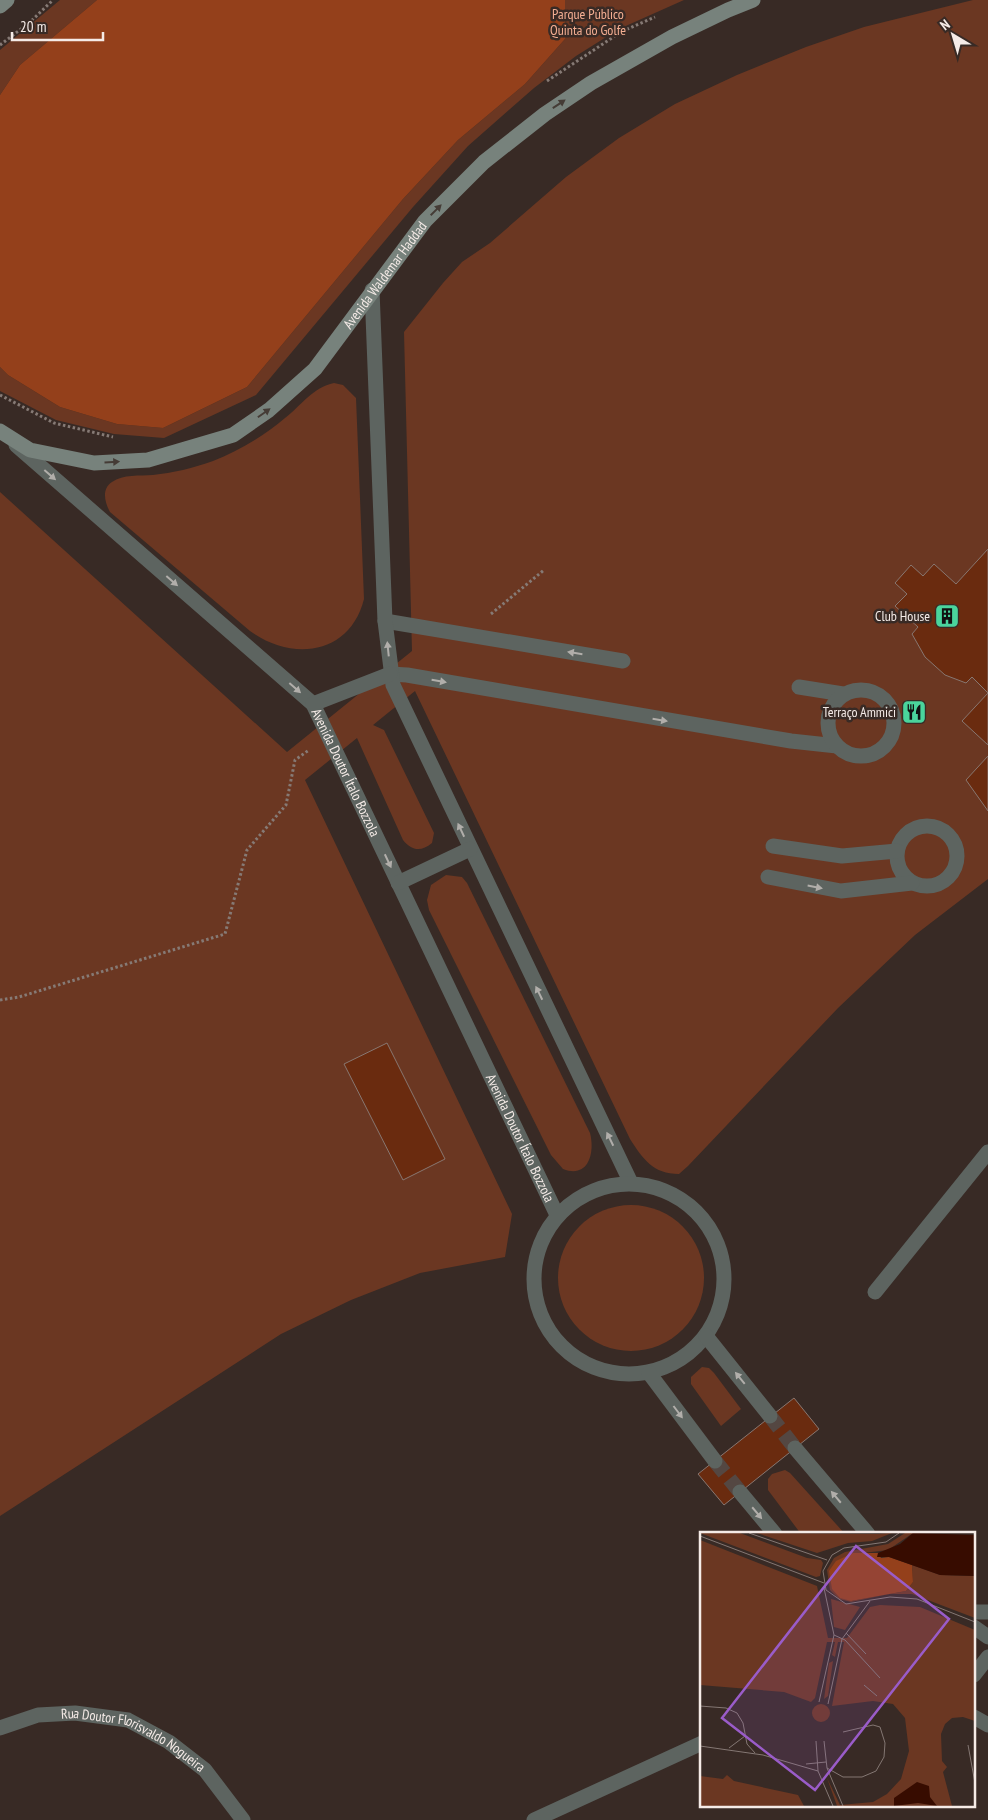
<svg xmlns="http://www.w3.org/2000/svg" width="988" height="1820" viewBox="0 0 988 1820" font-family="'PT Sans Narrow',sans-serif">
<style>
.green{fill:#6b3722}
.forest{fill:#94401b}
.building{fill:#6a2b0f;stroke:#887771}
.lines{fill:none;stroke-linecap:round;stroke-linejoin:round}
.street-tunnel{stroke:#544742;stroke-width:15;stroke-dasharray:15 8;stroke-linecap:butt}
.path{stroke:#867a75;stroke-width:3;stroke-dasharray:2.5 2.5;stroke-linecap:butt}
.lane{stroke:#5d6460;stroke-width:15}
.street{stroke:#5d6460;stroke-width:15}
.secondary{stroke:#77827c;stroke-width:15}
.oneway{fill:#453c36}
.oneway2{fill:#b1aeaa}
.labels{text-anchor:middle;dominant-baseline:central;stroke-width:5;stroke-linejoin:round;paint-order:stroke}
.park-label{font-size:14px;fill:#f5af93;stroke:#382a25}
.street-label{font-size:14px;fill:#f5ebe7;stroke:#382a25}
.poi-label{font-size:14px;fill:#f5ebe7;stroke:#382a25;text-anchor:end}
.inset-road{fill:none;stroke:#847773;stroke-width:1}
.view{fill:#9a5cc9;fill-opacity:0.15;stroke:#9a5cc9;stroke-width:2.5}
.inset-edge{fill:none;stroke:#f5ebe7;stroke-width:2.5}
</style>
<rect width="100%" height="100%" fill="#382a25"/>
<!-- green -->
<g class="green">
<path d="M60,0h37l-77,65 -20,30v-45z"/>
<path d="M565,0h119l-65,29 -43,27 -42,32 -66,58 -55,61 -157,188 -92,43 -50,-4 -58,-14 -56,-29v-24l8,8 52,32 57,17 46,4 84,-41 156,-188 55,-59 67,-56 40,-45z"/>
<path d="M973,0h15v879l-73,56 -77,73 -150,158 -9,8c-26,0 -36,-15 -49,-35l-215,-448 -42,34 11,5 50,103 -2,10c-11,9 -20,8 -29,-3l-46,-102 -52,42 207,434 -7,43 -85,16 -69,27 -70,34 -281,182v-1024l287,260 125,-101 -8,-319 39,-49 19,-21 28,-19 76,-66 53,-39 56,-34 62,-29 69,-28 58,-20z"/>
<path d="M334,383l9,2 13,13 8,201c-14,56 -72,63 -114,32l-140,-119c-5,-9 -9,-23 2,-30 11,-8 28,-6 41,-7 19,-2 41,-7 60,-14 25,-10 51,-25 72,-43 16,-12 28,-31 49,-35z"/>
<path d="M446,875l16,2 5,6 123,250c5,19 -1,46 -27,36l-12,-14 -122,-245 -2,-10 4,-15z"/>
<circle cx="631" cy="1278" r="73"/>
<path d="M702,1367l7,1 5,5 27,36 -20,17 -30,-42v-7z"/>
<path d="M785,1470l5,3 55,61h-44l-33,-44v-11l4,-5z"/>
</g>
<!-- forest -->
<path class="forest" d="M97,0h468v39l-40,45 -67,56 -55,59 -156,188 -84,41 -46,-4 -57,-17 -52,-32 -8,-8v-272l20,-30z"/>
<!-- building -->
<g class="building">
<path d="M988,549v144l-16,-16 -6,6 -21,-8 -20,-18 -13,-23 6,-7 -23,-21 12,-12 -12,-11 16,-18 12,11 11,-12 22,20z"/>
<path d="M988,693v52l-26,-24z"/>
<path d="M988,756v55l-22,-31z"/>
<path d="M387,1043l58,116 -42,21 -59,-116z"/>
<path d="M794,1398l25,31 -95,76 -26,-31z"/>
</g>
<g class="lines">
<!-- street-tunnel -->
<g class="street-tunnel">
<path d="M770,1416l25,32"/>
<path d="M715,1461l25,31"/>
</g>
<!-- path -->
<g class="path">
<path d="M0,45l29,-22 24,-23"/>
<path d="M547,81l74,-49 34,-15"/>
<path d="M0,395l54,28 59,14"/>
<path d="M491,614l53,-44"/>
<path d="M0,1000l19,-3 206,-63 22,-84 39,-45 9,-45 14,-10"/>
</g>
<!-- lane -->
<g class="lane">
<path d="M385,621l238,40"/>
<path d="M390,674l17,1 384,66 46,5"/>
<path d="M799,687l44,7"/>
<circle cx="861" cy="723" r="33"/>
<circle cx="927" cy="856" r="30"/>
<path d="M773,846l69,10 55,-5"/>
<path d="M768,877l73,14 71,-8"/>
</g>
<!-- street -->
<g class="street">
<path d="M372,290l13,331 8,64 238,498"/>
<path id="s1" d="M16,445l297,259 244,511"/>
<path d="M313,704l77,-30"/>
<path d="M398,883l72,-34"/>
<circle cx="629" cy="1279" r="95"/>
<path d="M875,1292l113,-140"/>
<path d="M706,1336l64,80"/>
<path d="M649,1373l66,88"/>
<path d="M795,1448l73,86"/>
<path d="M740,1492l35,42"/>
<path d="M974,1612h14"/>
<path d="M974,1627l14,10"/>
<path d="M974,1675l14,-18"/>
<path d="M974,1717l14,8"/>
<path id="s2" d="M0,1728l38,-13 37,-2 53,7 41,22 36,28 38,50"/>
<path d="M534,1820l168,-77"/>
</g>
<!-- secondary -->
<g class="secondary">
<path d="M0,6l7,-6"/>
<path id="s3" d="M0,431l30,19 64,13 54,-3 85,-25 36,-25 46,-41 110,-148 59,-59 61,-48 46,-31 81,-46 56,-27 25,-10"/>
</g>
</g>
<!-- one-way arrows -->
<defs><path id="oneway-solid" d="M-6-.8H1V-3.2L6.5 0L1 3.2V.8H-6Z" transform="scale(1.25)"/></defs>
<g class="oneway">
<use href="#oneway-solid" transform="translate(559 104) rotate(-34)"/>
<use href="#oneway-solid" transform="translate(436 210) rotate(-45)"/>
<use href="#oneway-solid" transform="translate(264 413) rotate(-35)"/>
<use href="#oneway-solid" transform="translate(112 462) rotate(-3)"/>
</g>
<g class="oneway2">
<use href="#oneway-solid" transform="translate(50 475) rotate(41)"/>
<use href="#oneway-solid" transform="translate(172 581) rotate(41)"/>
<use href="#oneway-solid" transform="translate(388 649) rotate(-96)"/>
<use href="#oneway-solid" transform="translate(575 653) rotate(-171)"/>
<use href="#oneway-solid" transform="translate(439 681) rotate(10)"/>
<use href="#oneway-solid" transform="translate(295 688) rotate(41)"/>
<use href="#oneway-solid" transform="translate(660 720) rotate(9)"/>
<use href="#oneway-solid" transform="translate(461 830) rotate(-115)"/>
<use href="#oneway-solid" transform="translate(388 861) rotate(65)"/>
<use href="#oneway-solid" transform="translate(815 887) rotate(11)"/>
<use href="#oneway-solid" transform="translate(539 993) rotate(-116)"/>
<use href="#oneway-solid" transform="translate(610 1139) rotate(-116)"/>
<use href="#oneway-solid" transform="translate(740 1378) rotate(-129)"/>
<use href="#oneway-solid" transform="translate(678 1412) rotate(53)"/>
<use href="#oneway-solid" transform="translate(836 1497) rotate(-130)"/>
<use href="#oneway-solid" transform="translate(757 1513) rotate(50)"/>
</g>
<!-- icons -->
<defs>
<symbol id="building-square" viewBox="-11 -11 22 22"><rect x="-9" y="-9" width="18" height="18" rx="4" fill="#4ad49c" stroke="#382a25"/><path d="M-4-6H4V6H1V3H-1V6H-4ZM-2.5-4.3h1.7v1.8h-1.7ZM.8-4.3h1.7v1.8H.8ZM-2.5-1h1.7V.8h-1.7ZM.8-1h1.7V.8H.8Z" fill="#111"/></symbol>
<symbol id="restaurant-square" viewBox="-11 -11 22 22"><rect x="-9" y="-9" width="18" height="18" rx="4" fill="#4ad49c" stroke="#382a25"/><path d="M-5-6h1v4h1v-4h1v4h1v-4h1v5L-1.5 .5V6h-2V.5L-5-1ZM5-6V6H3V1.5H1.5Q1.5-4 5-6Z" fill="#111"/></symbol>
</defs>
<g fill-rule="evenodd">
<use href="#building-square" x="933" y="602" width="28" height="28"/>
<use href="#restaurant-square" x="900" y="698" width="28" height="28"/>
</g>
<g class="labels">
<!-- park labels -->
<g class="park-label">
<text x="588" y="14">Parque Público<tspan x="588" dy="16">Quinta do Golfe</tspan></text>
</g>
<!-- street labels -->
<g class="street-label">
<text stroke="none"><textPath href="#s3" startOffset="466">Avenida Waldemar Haddad</textPath></text>
<text stroke="none"><textPath href="#s1" startOffset="470">Avenida Doutor Ítalo Bozzola</textPath></text>
<text stroke="none"><textPath href="#s1" startOffset="875">Avenida Doutor Ítalo Bozzola</textPath></text>
<text stroke="none"><textPath href="#s2" startOffset="142">Rua Doutor Florisvaldo Nogueira</textPath></text>
</g>
<!-- poi labels -->
<g class="poi-label">
<text x="930" y="616">Club House</text>
<text x="896" y="712">Terraço Ammici</text>
</g>
</g>
<!-- overview -->
<g transform="translate(700 1532)">
<rect width="275" height="275" fill="#382a25"/>
<path d="M0,1h40l67,25 14,2 2,3 -3,13 -4,1zM57,1l121,1 14,-1 -20,8 -24,2 -31,10zM205,1h8l-25,17 -25,3 -12,48 55,-10 7,-9 -1,-17 28,10 35,1v42l-63,-24h-23l-38,8 -12,-3 -9,-9 -3,-20 7,-12 11,-6 43,-8zM0,8l117,46 11,52h19l23,-31 10,-2 40,2 55,23v91l-12,-4 -11,1 -7,6 -4,10 1,27 5,6 -4,5 9,34h-115l-10,-28 13,27 33,-3 14,-8 14,-15 8,-28 -4,-33 -12,-14 -20,-3 -41,5 12,-64h-6l-3,15 -3,-2 3,-13h-8l-12,56 -4,4 -27,-10 -84,-7zM131,67l29,8 -15,23 -11,-3zM133,129l-5,35 -4,3 5,-36zM112 181a9 9 0 1 1 18 0a9 9 0 1 1-18 0ZM27,243l7,6 64,14 6,11h-104v-30l23,3z" fill="#6b3722"/>
<path d="M153,21h25l3,5 8,-1 23,8 1,17 -7,9 -55,10 -11,-3 -8,-9 -3,-18 7,-10z" fill="#94401b"/>
<path d="M213,1l62,2v41l-35,-1 -51,-18h-12l1,-4 22,-9zM217,250l12,4 1,11 7,9 -19,-3 -24,3v-8z" fill="#370c00"/>
<path class="inset-road" d="M49,1l78,27M199,1l-13,9 -42,6 -12,7 -9,16 3,19 20,14 44,-7 27,2 58,23M0,4l124,47M146,101l20,21M134,103l11,5 35,38M164,153l13,11M119,170l15,-67 -10,-47M128,172l14,-65 28,-38M0,174l26,2 11,5 6,10 4,21 8,9M116,209l2,30 15,35M124,209l3,27 16,38M268,213l7,38M0,214l63,9 55,16M29,216l16,-12M106,232l20,-2M127,236l16,9h19l14,-6 8,-14 1,-14 -5,-16 -7,-2 -30,7"/>
<path class="view" d="M156,14l93,73 -134,171 -93,-72z"/>
<rect width="275" height="275" class="inset-edge"/>
</g>
<!-- north arrow -->
<g transform="translate(953 35) rotate(322)" stroke="#382a25" stroke-width="4" paint-order="stroke">
<path d="M0-4L9 19L0 12L-9 19Z" fill="#f5ebe7"/>
<text y="-8" font-size="14" font-weight="bold" text-anchor="middle" fill="#f5ebe7">N</text>
</g>
<!-- scale -->
<path d="M12 32v8h91v-8" fill="none" stroke="#f5ebe7" stroke-width="2.5"/>
<text x="20" y="32" font-size="15" fill="#f5ebe7" stroke="#382a25" stroke-width="4" paint-order="stroke">20 m</text>
</svg>
